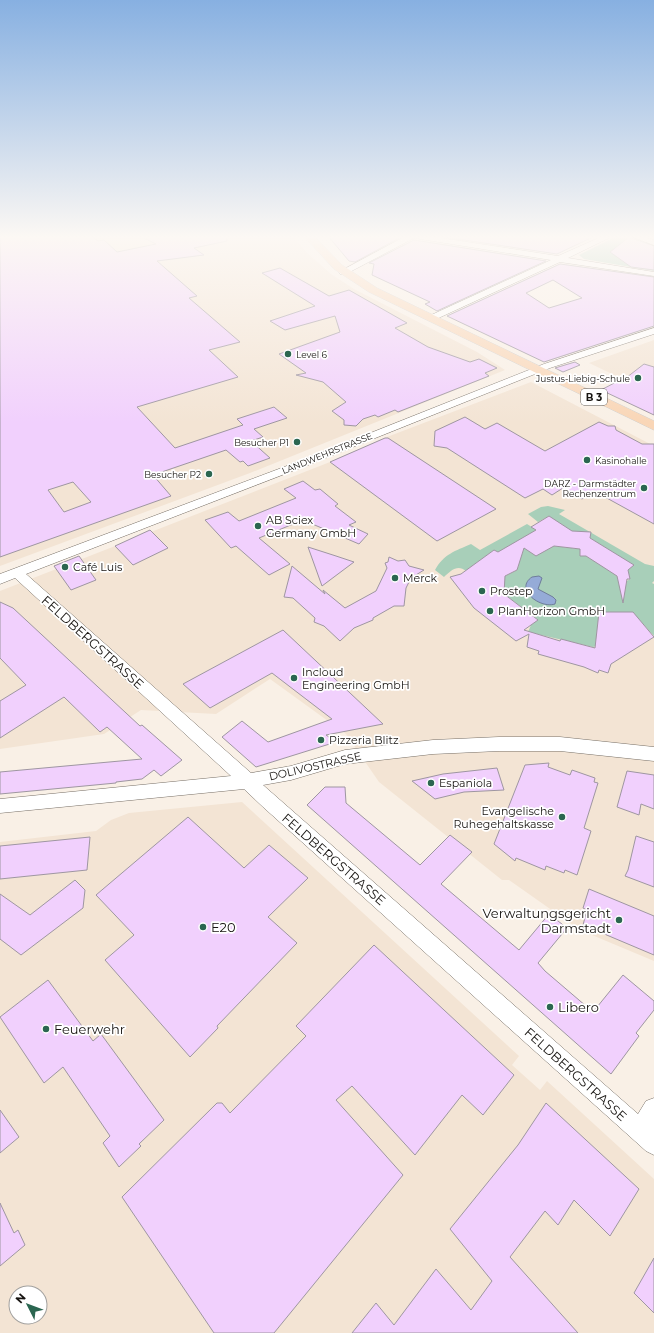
<svg xmlns="http://www.w3.org/2000/svg" width="654" height="1333" viewBox="0 0 654 1333" font-family="Montserrat,sans-serif">
<style>
.built{fill:#f3e4d4;fill-rule:evenodd}
.green{fill:#a8cfb9}
.water{fill:#95abd7;stroke:#6f7d9b}
.building{fill:#f1d0fd;stroke:#9e96a1;fill-rule:evenodd}
.lines{fill:none;stroke-linecap:round;stroke-linejoin:round}
.minor-casing{stroke:#776f66;stroke-width:1}
.major-casing{stroke:#d0d0cf;stroke-width:1}
.minor{fill:#fff;fill-rule:evenodd}
.major{fill:#f9d6b7;fill-rule:evenodd}
.poi-dot{fill:#2b6650;stroke:#fff;stroke-width:1.5}
.labels{text-anchor:middle;dominant-baseline:central;stroke-width:3.5;stroke-linejoin:round;paint-order:stroke}
.far-poi-label{font-size:9px;fill:#161310;stroke:#fff;text-anchor:end}
.far-street-label{font-size:9px;fill:#161310;stroke:#fff}
.shield{fill:#fff;stroke:#5c5a58;stroke-width:1}
.shield-label{font-size:10px;font-weight:bold;fill:#161310}
.poi-label{font-size:11px;fill:#161310;stroke:#fff;text-anchor:start}
.street-label{font-size:11px;fill:#161310;stroke:#fff}
.near-street-label{font-size:13px;fill:#161310;stroke:#fff}
.near-poi-label{font-size:13px;fill:#161310;stroke:#fff;text-anchor:start}
</style>
<rect width="100%" height="100%" fill="#f9f0e6"/>
<!-- built -->
<g class="built">
<path d="M0,236h293l14,17 24,21 23,15 123,63 28,18 -255,103 -250,93z"/>
<path d="M654,340v54l-65,-31z"/>
<path d="M531,382l123,64v515l-74,-31 -71,-50h-7l-123,-98 -33,-48 -76,-55 -54,35 -75,-4 -37,24 -104,15v-158l330,-129 57,-25z"/>
<path d="M242,802l277,254 -7,9 28,25 7,-9 107,98v154h-654v-491l96,-11 15,-11 18,-7zM16,1293h24v24h-24z"/>
</g>
<!-- green -->
<g class="green">
<path d="M617,236h5l32,11v24l-70,-12 -5,-4z"/>
<path d="M548,506l17,4 -6,4 86,50 9,2v15l-2,2 2,1v52l-22,-24h-33l-2,24 2,9 -6,2 -65,-15 3,-7 6,-6 -33,-25 -11,-12 24,-12 2,-6 -25,-14 -28,21c-8,-7 -15,-1 -22,6l-9,-7c9,-16 20,-19 36,-26l9,6 47,-26 8,5v2l11,14 34,4v7h6l27,16 3,3 3,5 8,1 3,-2 -5,-6 8,-8 -43,-27 -23,-7 -18,-15 -11,6 -10,-8 13,-7z"/>
</g>
<!-- water -->
<path class="water" d="M539,576l3,2 -4,11 15,8 3,3 -1,4c-15,5 -41,-15 -23,-27z"/>
<!-- building -->
<g class="building">
<path d="M0,236h92l6,5 6,-1 13,12 39,-8 -16,-8h86l1,5 -33,7 10,7 -47,6 40,35 -8,2 51,44 -31,8 29,27 -101,30 38,41 68,-23 -6,-6 37,-12 13,11 -33,11 9,8 -12,4 19,17 -22,8 -5,-5 -3,1 -14,-12 -73,25 18,21 -171,61zM73,482l18,20 -27,10 -16,-22z"/>
<path d="M328,236h75l-48,26 -6,-1z"/>
<path d="M437,236h158l-38,18z"/>
<path d="M629,237l25,9v24l-23,-3 -21,-15z"/>
<path d="M414,240l132,21 -109,50 -12,-7 5,-2 -58,-27 2,-11 -5,-1z"/>
<path d="M560,264l94,13v49l-110,36 -97,-46zM553,280l29,18 -33,10 -23,-15z"/>
<path d="M280,268l49,28 20,-6 58,33 -12,5 33,19 42,15 9,-3 18,9 -12,5 4,3 -91,36 -3,-2 -17,7 -3,-2 -12,4 -7,7 -12,-1v-5l-12,-9 14,-9 -23,-20 -27,-7 10,-2 -27,-19 61,-22 -5,-16 -50,14 -15,-9 45,-15 -53,-33z"/>
<path d="M575,362l5,3 -17,7 -8,-4z"/>
<path d="M644,364l10,3v48l-53,-25 19,-10 2,1z"/>
<path d="M465,417l20,12 12,-6 48,28 54,-29 9,4h7l1,4 26,14h12v80l-60,-33 -12,8 -19,-11 -11,7 -9,-6 -18,9 -78,-50 -13,-2 1,-15z"/>
<path d="M385,438h3l108,71 -59,32 -107,-79z"/>
<path d="M303,481l12,9 5,-1 18,15 -3,2 21,16 -7,3 19,9 -9,10 -56,-24 -44,18 31,26 -21,11 -33,-29 -5,2 -26,-28 23,-8 11,9 57,-23 -12,-9z"/>
<path d="M549,516l23,15 19,1 -1,6 44,27 -6,5 2,9h-3l-4,24 -6,-27 -31,-20h-6v-7l-26,-3 -18,10 -12,-8 -7,22 -12,6 -1,18 34,26 -14,10 36,11 1,-2 34,9 4,-36h34l21,25 -43,27 -3,9 -9,-3 -1,3 -14,-6 -46,-13 1,-3 -12,-4 2,-13 -13,7 -42,-33 -24,-31 11,-3 33,-24 4,2 38,-22 -5,-3z"/>
<path d="M150,530l18,18 -35,17 -18,-19z"/>
<path d="M308,547l28,9 18,6 -32,24z"/>
<path d="M79,556l17,24 -25,10 -17,-24z"/>
<path d="M389,557l9,4 7,-1 4,6 15,4 -13,8 -5,10 -2,18h-10l-21,12v2l-19,8 -14,13 -16,-15 -10,-4 1,-4 -22,-20 -9,-1 8,-31 33,28 -2,-4 22,18 31,-17 11,-23 -2,-5 3,-1z"/>
<path d="M0,602l13,6 127,118 2,-1 40,35 -21,16 -7,-6 -12,9 -26,3v1l-116,11v-22l142,-13 -35,-32 -7,5 -36,-35 -64,41v-37l26,-16 -26,-27z"/>
<path d="M283,630l100,94 -57,11 10,7 -80,25 -34,-30 20,-16 26,21 64,-23 -60,-46 -62,35 -27,-24z"/>
<path d="M549,763l-1,4 22,8 2,-5 23,8 -1,4 4,1 -14,45 7,3 -14,44 -12,-5 -1,3 -18,-7 -1,4 -29,-12 -1,3 -21,-17 31,-79z"/>
<path d="M497,768l7,22 -40,2 -29,7 -23,-18 31,-7z"/>
<path d="M627,771l27,4v34l-13,-5 -2,11 -22,-8z"/>
<path d="M325,787h20l1,16 74,62 30,-30 22,17 -31,32 78,66 30,-36 18,14 -29,35 7,8 48,41 30,-37 31,26v9l-18,23 3,3 -28,38 -304,-269z"/>
<path d="M188,817l56,51 25,-23 39,33 -40,39 29,26 -80,83 1,2 -28,29 -85,-97 29,-25 -38,-40z"/>
<path d="M636,836l18,6v45l-29,-11 3,-6z"/>
<path d="M90,837l-3,33 -87,9v-33z"/>
<path d="M75,880l10,10 -2,18 -62,47 -21,-16v-45l30,21z"/>
<path d="M589,889l65,27v39l-71,-30 4,-15 -4,-2z"/>
<path d="M374,945l140,130 -31,40 -21,-20 -47,60 -63,-69 -16,14 67,75 -129,158h-60l-92,-136 95,-94h5l8,10 76,-77 -10,-10z"/>
<path d="M48,980l45,61 8,-7 63,86 -25,24 2,2 -22,21 -16,-24 7,-7 -47,-69 -19,16 -44,-66z"/>
<path d="M546,1103l93,86 -29,47 -36,-36 -16,25 -13,-14 -35,46 68,76h-226l24,-30 18,22 42,-56 35,41 21,-29 -42,-52 68,-84z"/>
<path d="M0,1110l19,27 -19,16z"/>
<path d="M0,1203l14,30 4,-3 7,15 -25,21z"/>
<path d="M654,1258v55l-20,-20z"/>
</g>
<g class="lines">
<defs>
<g id="minor">
<path d="M406,236h22l130,20 45,-20h10l-45,22 86,14v4l-94,-14 -128,59 -5,-3 2,-2 122,-56 -137,-22 -68,36h-6l-1,-2z"/>
<path d="M630,236h11l13,4v5z"/>
<path d="M654,328v6l-104,34 -242,97 -282,109 225,199 40,-7 54,-16 88,-10 66,-3h61l94,10v14l-94,-10h-61l-66,3 -88,10 -54,16 -28,5 375,329 8,-13 8,-3v57l-8,-4 -383,-344 -19,-18 -244,24v-14l231,-23 -216,-198 -15,6v-10l300,-113 244,-97z"/>
</g>
<path id="major" d="M304,236h10l28,29 35,23 277,133v9l-285,-138 -35,-23z"/>
</defs>
<!-- minor casing -->
<use href="#minor" class="minor-casing"/>
<!-- major casing -->
<use href="#major" class="major-casing"/>
<!-- minor -->
<use href="#minor" class="minor"/>
<!-- major -->
<use href="#major" class="major"/>
</g>
<!-- sky -->
<linearGradient id="sky" x2="0" y2="1"><stop stop-color="#87b0e1"/><stop offset="0.56" stop-color="#fcf8f4"/><stop offset="1" stop-color="#fcf8f4" stop-opacity="0"/></linearGradient>
<rect width="654" height="423" fill="url(#sky)"/>
<!-- markers -->
<g class="poi-dot">
<circle cx="288" cy="354" r="4"/>
<circle cx="638" cy="378" r="4"/>
<circle cx="297" cy="442" r="4"/>
<circle cx="587" cy="460" r="4"/>
<circle cx="209" cy="474" r="4"/>
<circle cx="644" cy="488" r="4"/>
<circle cx="258" cy="526" r="4"/>
<circle cx="65" cy="567" r="4"/>
<circle cx="395" cy="578" r="4"/>
<circle cx="482" cy="591" r="4"/>
<circle cx="490" cy="611" r="4"/>
<circle cx="294" cy="678" r="4"/>
<circle cx="321" cy="740" r="4"/>
<circle cx="431" cy="783" r="4"/>
<circle cx="562" cy="817" r="4"/>
<circle cx="619" cy="920" r="4"/>
<circle cx="203" cy="927" r="4"/>
<circle cx="550" cy="1007" r="4"/>
<circle cx="46" cy="1029" r="4"/>
</g>
<g class="labels">
<!-- far-poi labels -->
<g class="far-poi-label">
<text x="296" y="354" text-anchor="start">Level 6</text>
<text x="630" y="378">Justus-Liebig-Schule</text>
<text x="289" y="442">Besucher P1</text>
<text x="595" y="460" text-anchor="start">Kasinohalle</text>
<text x="201" y="474">Besucher P2</text>
<text x="636" y="483">DARZ - Darmstädter<tspan x="636" dy="10">Rechenzentrum</tspan></text>
</g>
<!-- far-street labels -->
<g class="far-street-label">
<text transform="translate(327 453) rotate(-22)">LANDWEHRSTRASSE</text>
</g>
<!-- shield labels -->
<rect class="shield" x="581" y="389" width="26" height="16" rx="3"/>
<g class="shield-label">
<text x="594" y="397">B 3</text>
</g>
<!-- poi labels -->
<g class="poi-label">
<text x="266" y="520">AB Sciex<tspan x="266" dy="13">Germany GmbH</tspan></text>
<text x="73" y="567">Café Luis</text>
<text x="403" y="578">Merck</text>
<text x="490" y="591">Prostep</text>
<text x="498" y="611">PlanHorizon GmbH</text>
<text x="302" y="672">Incloud<tspan x="302" dy="13">Engineering GmbH</tspan></text>
<text x="329" y="740">Pizzeria Blitz</text>
<text x="439" y="783">Espaniola</text>
<text x="554" y="811" text-anchor="end">Evangelische<tspan x="554" dy="13">Ruhegehaltskasse</tspan></text>
</g>
<!-- street labels -->
<g class="street-label">
<text transform="translate(315 766) rotate(-13)">DOLIVOSTRASSE</text>
</g>
<!-- near-street labels -->
<g class="near-street-label">
<text transform="translate(93 642) rotate(42)">FELDBERGSTRASSE</text>
<text transform="translate(334 859) rotate(41)">FELDBERGSTRASSE</text>
<text transform="translate(576 1074) rotate(42)">FELDBERGSTRASSE</text>
</g>
<!-- near-poi labels -->
<g class="near-poi-label">
<text x="611" y="913" text-anchor="end">Verwaltungsgericht<tspan x="611" dy="15">Darmstadt</tspan></text>
<text x="211" y="927">E20</text>
<text x="558" y="1007">Libero</text>
<text x="54" y="1029">Feuerwehr</text>
</g>
</g>
<!-- north arrow -->
<g transform="translate(28 1305) rotate(312)"><circle r="19" fill="#ffffff" stroke="#a2a19f"/>
<path d="M0-3L7 15L0 10L-7 15Z" fill="#2b6650"/>
<text y="-6" font-size="11" font-weight="bold" text-anchor="middle" fill="#161310">N</text>
</g>
</svg>
